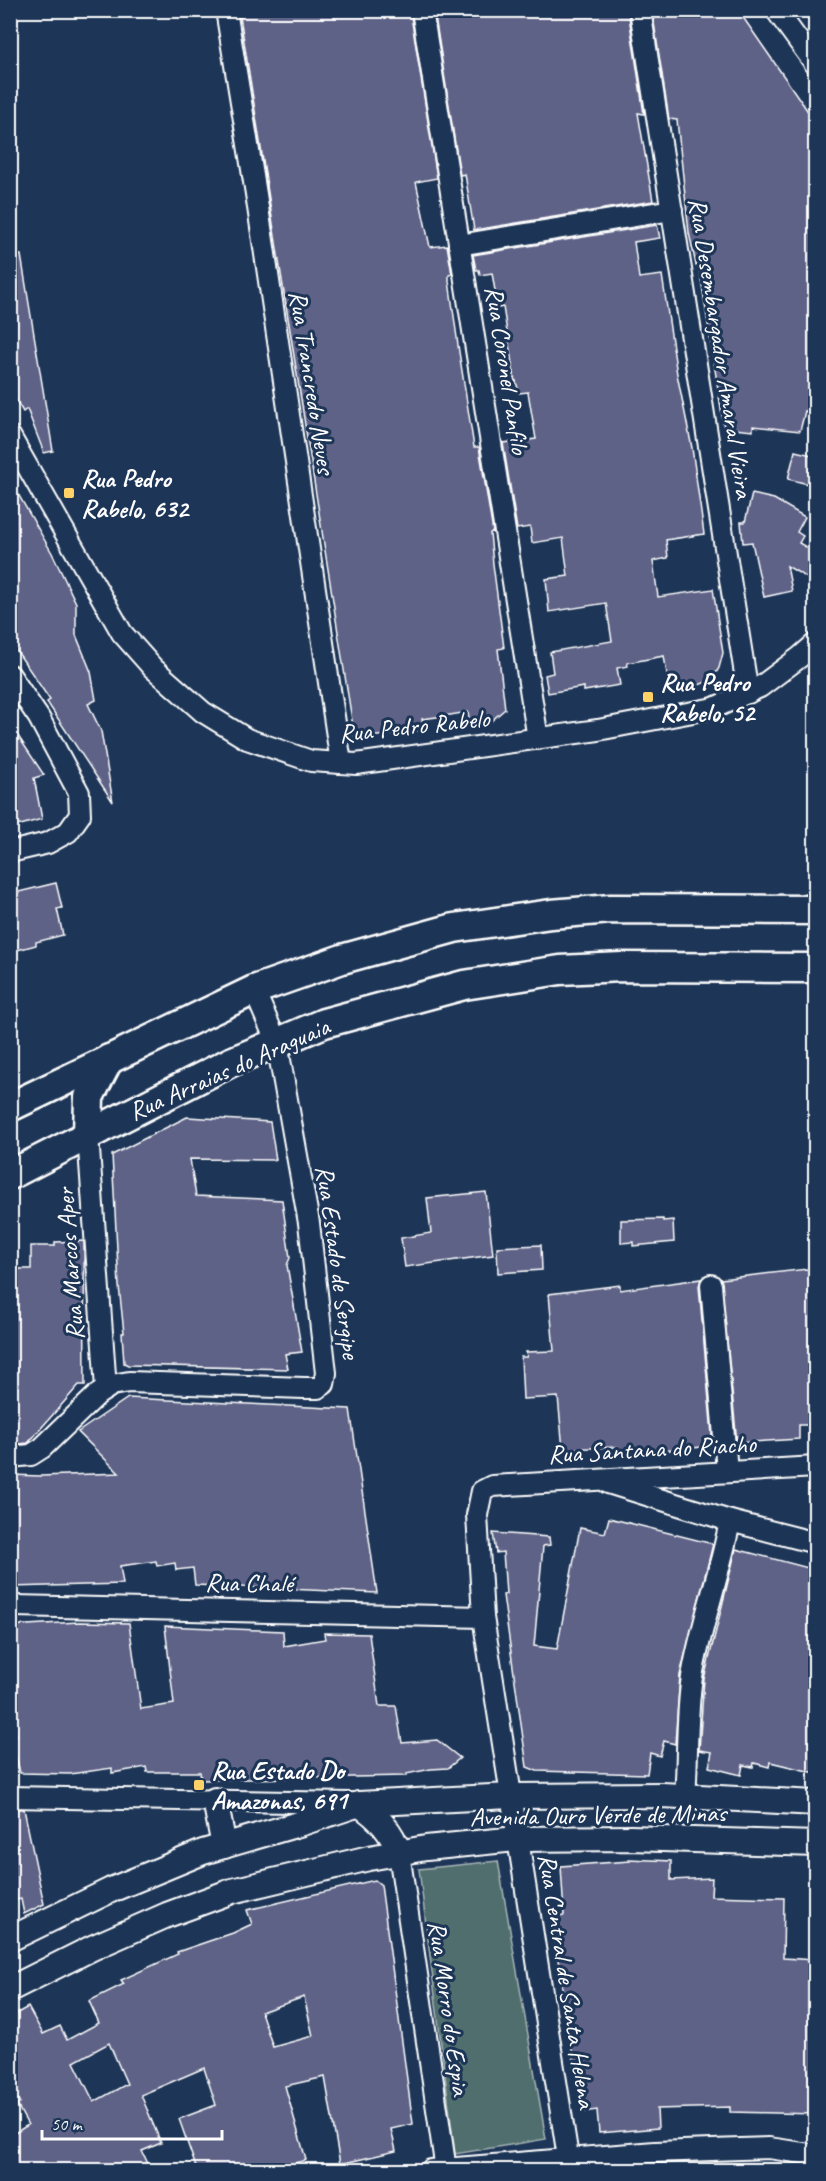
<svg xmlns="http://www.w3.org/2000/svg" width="826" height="2181" viewBox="0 0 826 2181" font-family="Caveat,sans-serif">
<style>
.green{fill:#506e6d;stroke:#a8b6b6;stroke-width:1.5}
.building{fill:#5e6287;stroke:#fff;stroke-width:1.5;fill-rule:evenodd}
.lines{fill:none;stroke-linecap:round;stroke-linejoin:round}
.minor-casing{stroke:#fff;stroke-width:24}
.tertiary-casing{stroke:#fff;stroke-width:28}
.secondary-casing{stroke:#fff;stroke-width:33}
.minor{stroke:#1d3557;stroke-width:20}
.tertiary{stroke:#1d3557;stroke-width:24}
.secondary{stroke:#1d3557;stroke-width:28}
.poi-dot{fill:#ffd166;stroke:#1d3557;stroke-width:2}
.labels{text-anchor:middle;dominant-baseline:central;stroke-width:6;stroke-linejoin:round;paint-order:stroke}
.street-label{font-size:26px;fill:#fff;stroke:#1d3557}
.poi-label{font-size:26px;font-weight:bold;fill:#fff;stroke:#1d3557;text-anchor:start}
</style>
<rect width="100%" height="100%" fill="#1d3557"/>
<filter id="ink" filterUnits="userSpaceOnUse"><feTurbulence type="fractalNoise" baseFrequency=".0167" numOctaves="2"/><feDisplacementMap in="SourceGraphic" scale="12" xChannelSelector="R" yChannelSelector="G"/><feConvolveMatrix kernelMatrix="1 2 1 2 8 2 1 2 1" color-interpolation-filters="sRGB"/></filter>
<g filter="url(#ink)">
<!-- green -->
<path class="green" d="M498,1861l48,278 -91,15 -36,-285z"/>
<!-- building -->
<g class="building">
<path d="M239,10h171l27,168 -21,4 14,65 17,-2 5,29 -3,1v6l10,71 15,95h5l14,85 -3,1 3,31 11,84 -6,1 7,60 -14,12 -21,3 -2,-12 -24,4 -22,3 2,11 -69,9z"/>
<path d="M434,10h194l16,104 -6,-1 15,88 -179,29 -9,-56 -5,1z"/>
<path d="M652,10h86l78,113v291l-11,-3 -5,20 -47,-5v5l-29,-3 -25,-163h-3l-7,-32 -12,-113 -8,-1z"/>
<path d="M657,225l3,13 -26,4 5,36 23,-3 15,99 15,74 12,86 -38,6 2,18 -15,3 5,36 55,-8 10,64 -4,15 -7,12 -19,7 -23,5 -6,-36 -37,7 1,3 -11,2 3,17 -36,6v-4l-36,6 -3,-18 8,-2 -3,-21 62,-11 -6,-38 -57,9 -3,-33 22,-3 -5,-38 -31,5 -2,-16 -13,2 -14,-86 33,-4 -8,-47 -9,1 -3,-12 -1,1 -12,-75 -5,1 -6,-35 -12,2 -1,-5h-3l-3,-15z"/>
<path d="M10,255h11l32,196 -9,2 -17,-44 -4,3 -13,-22z"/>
<path d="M795,451l21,5v30l-28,-7z"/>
<path d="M10,480l42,73 24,50v32l15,37 5,28 -8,4 13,27 12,71 -66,-100 3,-2 -40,-59z"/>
<path d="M752,494l22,5 31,18 -8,15 6,4 -4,7 17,10v30l-29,-17 5,25 -28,6 -12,-55 -9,1 -2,-21h4z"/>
<path d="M10,724l34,51 -10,3 8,41 -32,9z"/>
<path d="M56,883l6,25 -5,1 6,26 -27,7v3l-26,7v-58z"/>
<path d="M187,1117l83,5 6,38 -86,-1 6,37 86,4 8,58 -3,7 15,87 -17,2 3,15 -160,-4 -4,-2 -2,-30h2l-5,-47 -7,-131z"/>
<path d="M486,1192l7,63 -88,12 -4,-29 30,-5 -4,-35z"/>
<path d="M663,1219v2l10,-1 1,22 -41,4v-4l-12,1v-23z"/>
<path d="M84,1241l1,144h-6l-51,58 -18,2v-176h21v-23h24v-4z"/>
<path d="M541,1245l1,25 -44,3 -1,-26z"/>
<path d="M816,1268v157h-17v14l-62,4 -16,-164z"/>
<path d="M701,1279l-2,7 14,160 -94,9 -2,-8 -54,2 -5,-52 -35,2 -2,-42h6l-1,-5 28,-1 -5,-57 71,-9v5z"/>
<path d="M128,1398l222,11 27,184 -182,-8 -2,-17 -17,2 -1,-7 -18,3 -1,-5 -36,5 3,18 -113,3v-112l31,1 78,-3 -41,-41z"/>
<path d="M609,1518l104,26 -33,131 -5,69 -11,-3 -4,15 -10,-3 -3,21 -110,-3 -10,-4 -24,-172 3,-1 -3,-42 -7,1 -3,-20 56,4 1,8 -7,1 -9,100 23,3 23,-121 25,5z"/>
<path d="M736,1549l80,21v203l-46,-11 -1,5 -15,-4 -1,4 -10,-2 -2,10 -32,-8 3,-15 -13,-2 5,-71z"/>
<path d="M79,1622l50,1 12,86 33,-5 -9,-78 118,5 1,15 41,-7 -1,-6 45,1 10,72h17l6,37 35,-3 23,18 -12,10 -17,1 -25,5v2l-205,4 -1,-8h-53l-1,-5 -34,6v-5l-42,6 -50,-1 -8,-35 5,-1 -6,-37 -1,-74z"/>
<path d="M10,1809h14l20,95 -20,10 -3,-15 -11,2z"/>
<path d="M629,1859l42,2v19l41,-2 -1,18 73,2 -1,60 33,2v154l-86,-2v-5l-73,2 1,19 -59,5 -2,-23 -14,2 -5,-38h-2l-12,-72 -12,-86 12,-1 -3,-49 69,-5z"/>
<path d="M375,1880l6,5 32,239 -22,5 5,22 -56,13 -15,-87 -40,9 21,74 -36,10h-73l-18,-51 37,-14 -12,-37 -63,27 20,48 -19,8 9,19h-141v-34l18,-11 -11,-20 3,-2 -10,-16v-70l18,-10 15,27 17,-8 7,14 32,-17 -10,-22 35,-17 -3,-4 57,-26 -1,-2 56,-19 19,-9 -5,-14zM304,1997l9,39 -40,11 -12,-35zM109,2043l18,41 -33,18 -20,-40z"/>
</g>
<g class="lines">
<defs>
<g id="minor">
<path d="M226,10l30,184 85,569"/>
<path d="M422,10l116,729"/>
<path d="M640,10l108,683"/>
<path d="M776,10l40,55"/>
<path d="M459,245l213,-35"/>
<path d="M10,436l112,197 31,35 50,44 44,27 64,22 45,3 242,-34 116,-22 46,-21 40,-30 16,-14"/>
<path d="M10,675l29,43 40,75 1,22 -12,17 -20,11 -38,9"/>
<path d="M88,1135l18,254"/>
<path d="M711,1285l16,186"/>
<path d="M10,1457l21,-2 11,-7 55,-53 15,-10 17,-3 175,6h14l6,-4 2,-11 -17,-150 -32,-180 -23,-53"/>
<path d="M608,1483l122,38 86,22"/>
<path d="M15,1606l468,11"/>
<path d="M10,1797l340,6"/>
<path d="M685,1797c3,-39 1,-81 7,-120 9,-53 28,-103 38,-156"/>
<path d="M399,1853l47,317"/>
<path d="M431,2170l224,-18 114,-4 47,7"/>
<path d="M570,2170l-87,-553 -6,-102 5,-24 10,-5 324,-19"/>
</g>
<g id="tertiary">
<path d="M215,1800l9,46"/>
<path d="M359,1804c19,13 33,27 40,49"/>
<path d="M10,1939l101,-49 92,-38 99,-29 57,-19 151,-8 152,-1 154,8"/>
<path d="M10,1989l82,-41 75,-33 65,-24 137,-33 57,-10 91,-9 114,-1 185,6"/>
</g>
<g id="secondary">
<path d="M10,1107l244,-117 88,-31 112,-31 97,-14 60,-5 205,1"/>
<path d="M88,1135l1,-38 20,-38"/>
<path d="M10,1175l221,-113 93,-39 140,-38 96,-15 62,-3 194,1"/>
</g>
</defs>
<!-- minor casing -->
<use href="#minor" class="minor-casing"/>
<!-- tertiary casing -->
<use href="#tertiary" class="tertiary-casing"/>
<!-- secondary casing -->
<use href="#secondary" class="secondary-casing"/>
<!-- minor -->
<use href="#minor" class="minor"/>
<!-- tertiary -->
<use href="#tertiary" class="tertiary"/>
<!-- secondary -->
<use href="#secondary" class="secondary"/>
</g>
</g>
<!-- markers -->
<g class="poi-dot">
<rect x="63" y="487" width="12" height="12" rx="3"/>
<rect x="642" y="691" width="12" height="12" rx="3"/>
<rect x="193" y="1779" width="12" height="12" rx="3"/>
</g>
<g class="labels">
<!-- street labels -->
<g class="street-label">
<text transform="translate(721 348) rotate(81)">Rua Desembargador Amaral Vieira</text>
<text transform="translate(507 370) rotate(81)">Rua Coronel Panfilo</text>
<text transform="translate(312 382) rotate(81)">Rua Trancredo Neves</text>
<text transform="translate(414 726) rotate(-6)">Rua Pedro Rabelo</text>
<text transform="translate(229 1069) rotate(-24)">Rua Arraias do Araguaia</text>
<text transform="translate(338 1262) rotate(82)">Rua Estado de Sergipe</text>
<text transform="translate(70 1264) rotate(-94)">Rua Marcos Aper</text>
<text transform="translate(652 1449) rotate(-3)">Rua Santana do Riacho</text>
<text transform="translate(249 1583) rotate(1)">Rua Chalé</text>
<text transform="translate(598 1815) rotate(-1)">Avenida Ouro Verde de Minas</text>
<text transform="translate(567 1981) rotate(81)">Rua Central de Santa Helena</text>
<text transform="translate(449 2008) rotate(82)">Rua Morro do Espia</text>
</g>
<!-- poi labels -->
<g class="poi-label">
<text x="81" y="478">Rua Pedro<tspan x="81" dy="30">Rabelo, 632</tspan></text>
<text x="660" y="682">Rua Pedro<tspan x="660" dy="30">Rabelo, 52</tspan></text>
<text x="211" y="1770">Rua Estado Do<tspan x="211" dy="30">Amazonas, 691</tspan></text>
</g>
</g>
<!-- margin -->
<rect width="826" height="2181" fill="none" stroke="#1d3557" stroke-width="36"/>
<rect x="18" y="18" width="790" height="2145" fill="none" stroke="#fff" stroke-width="2" filter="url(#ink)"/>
<!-- scale -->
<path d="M42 2130v9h180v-9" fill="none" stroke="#ffffff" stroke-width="3"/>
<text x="51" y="2130" font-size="18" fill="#ffffff" stroke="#1d3557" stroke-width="4.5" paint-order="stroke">50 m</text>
</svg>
